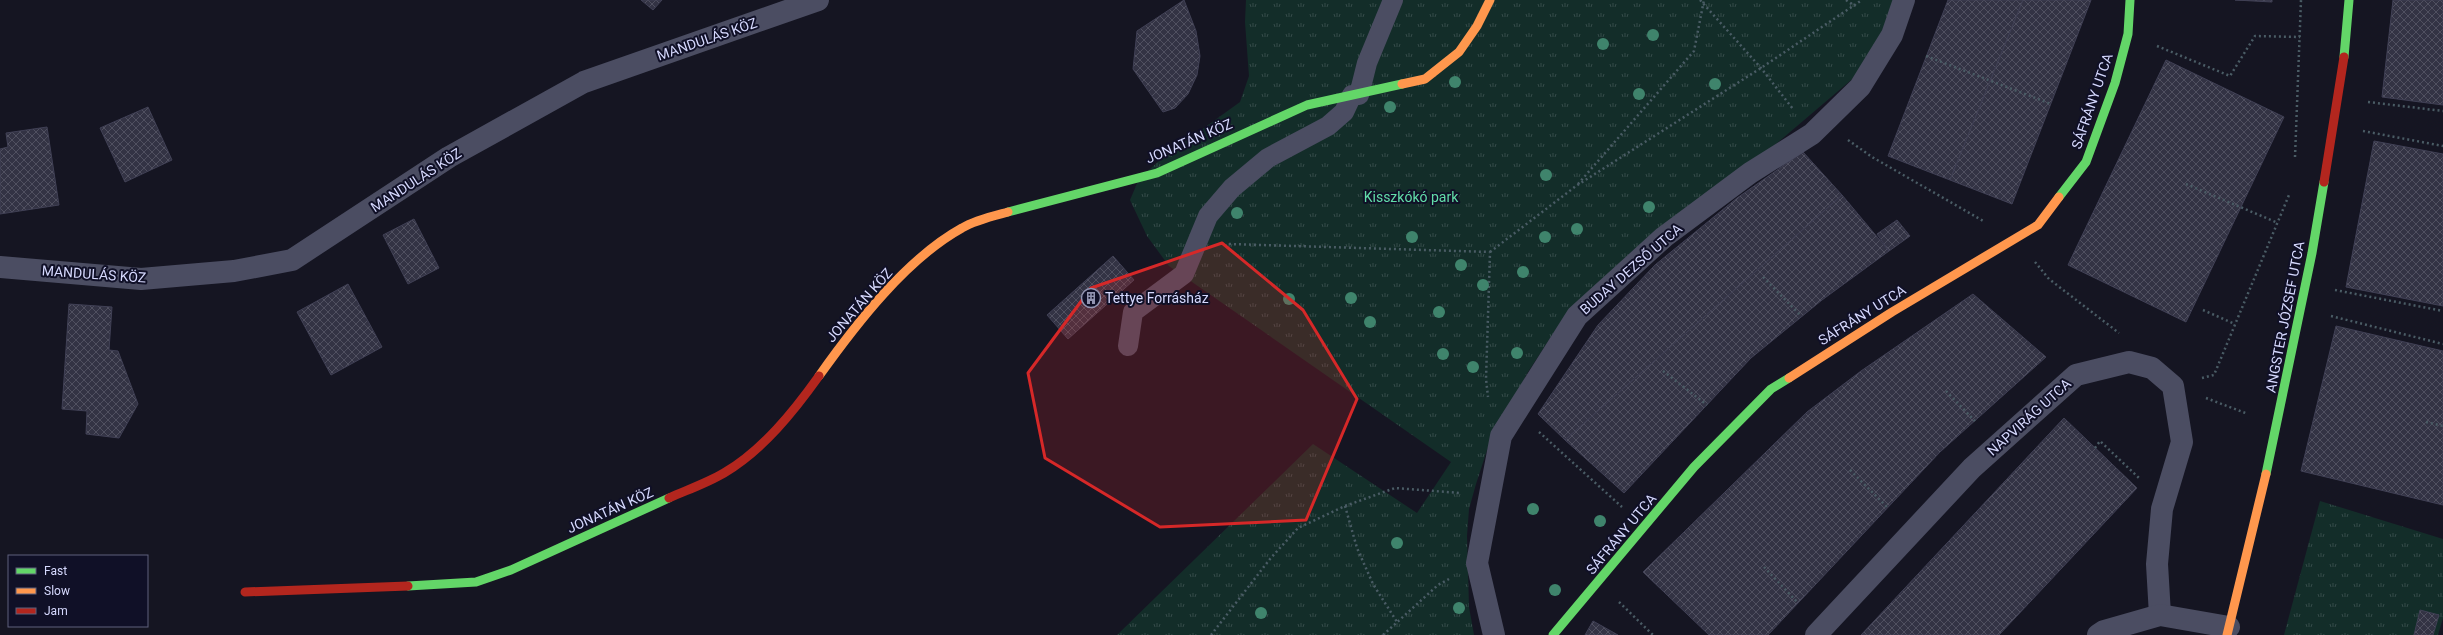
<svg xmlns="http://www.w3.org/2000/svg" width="2443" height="635" viewBox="0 0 2443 635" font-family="Roboto,sans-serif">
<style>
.park{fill:url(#park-tufts)}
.building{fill:url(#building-cross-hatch);stroke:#404055}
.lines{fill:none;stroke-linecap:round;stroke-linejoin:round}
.path{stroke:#4a5c65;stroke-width:2.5;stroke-dasharray:2 3;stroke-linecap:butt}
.lane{stroke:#4b4d62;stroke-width:20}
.street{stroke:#4b4d62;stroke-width:22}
.fast{stroke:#63d668;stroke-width:9}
.slow{stroke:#ff974d;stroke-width:9}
.jam{stroke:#b3261e;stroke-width:9}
.tree{fill:#3f846c}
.marked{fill:#d62828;fill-opacity:0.2;stroke:#d62828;stroke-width:3;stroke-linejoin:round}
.labels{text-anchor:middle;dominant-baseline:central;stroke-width:4;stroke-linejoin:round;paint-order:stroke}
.street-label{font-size:14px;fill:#d6d9fe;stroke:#101027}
.park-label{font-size:14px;fill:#62dea9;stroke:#101027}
.poi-label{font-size:14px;fill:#d6d9fe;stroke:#101027;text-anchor:start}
</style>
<defs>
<pattern id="park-tufts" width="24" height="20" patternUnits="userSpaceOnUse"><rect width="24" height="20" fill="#132d29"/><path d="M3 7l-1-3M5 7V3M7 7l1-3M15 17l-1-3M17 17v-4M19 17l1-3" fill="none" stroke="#354b49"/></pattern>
<pattern id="building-cross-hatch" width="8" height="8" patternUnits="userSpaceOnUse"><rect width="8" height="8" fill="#334"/><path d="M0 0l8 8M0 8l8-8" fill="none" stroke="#505060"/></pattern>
</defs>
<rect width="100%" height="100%" fill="#151522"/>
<!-- park -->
<g class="park">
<path d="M1246,0h648l-10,32 -27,43 -81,69 -206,164 -42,64 -38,69 -14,43 -7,25 -2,27 2,71 5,28h-357l196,-191 104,69 34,-51 -282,-196 -22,-30 -17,-36 9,-21 22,-20 79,-57 9,-26 -4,-54z"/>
<path d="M2320,501l123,38v79l-5,17h-154z"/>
</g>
<!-- building -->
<g class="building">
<path d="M641,0h21l-9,10z"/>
<path d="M1184,0l12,31 4,25 -3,19 -9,19 -13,14 -12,4 -30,-43 4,-38z"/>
<path d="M1948,0h75l-73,180 -62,-24z"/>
<path d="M2023,0h68l-79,204 -62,-24z"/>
<path d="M2235,0h37v2z"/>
<path d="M2393,0h50v105l-61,-8z"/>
<path d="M2166,60l118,57 -98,205 -118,-57z"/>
<path d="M148,107l24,53 -47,22 -25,-54z"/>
<path d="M47,127l12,78 -59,9v-65l8,-2 -2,-14z"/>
<path d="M2374,141l69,13v152l-97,-19z"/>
<path d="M1803,152l39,43 -277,245 -27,-26 60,-89 57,-60 82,-67z"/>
<path d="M1842,195l47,56 -67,49 -71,58 -127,135 -59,-53z"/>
<path d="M414,219l25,49 -31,16 -25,-49z"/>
<path d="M1897,220l13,16 -21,15 -12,-17z"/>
<path d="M1113,256l21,24 -66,59 -21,-24z"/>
<path d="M348,284l34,63 -51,28 -34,-63z"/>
<path d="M1973,294l73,63 -106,95 -172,183h-59l-66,-63 164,-160 54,-41z"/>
<path d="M69,304l43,3 -3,43 9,1 20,53 -19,34 -33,-4 1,-23 -25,-2z"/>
<path d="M2336,326l107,25v154l-142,-34z"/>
<path d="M2064,418l73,70 -138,147h-138z"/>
<path d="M2420,610l19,5 -6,20h-19z"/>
<path d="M1593,621l25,14h-33z"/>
</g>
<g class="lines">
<!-- path -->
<g class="path">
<path d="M1700,0l61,68 32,41"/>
<path d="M1846,0l9,6"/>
<path d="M2157,46l73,30 25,-40 45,1"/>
<path d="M1926,56l125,48"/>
<path d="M2368,102l75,9"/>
<path d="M2363,131l80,15"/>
<path d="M1848,140l24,17 113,65"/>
<path d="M2295,157l6,-157"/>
<path d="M1578,184l116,-133 10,-51"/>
<path d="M2186,184l92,39"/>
<path d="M1229,244l261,8 -4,127 2,18"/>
<path d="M1490,252l86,-66 185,-118 101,-68"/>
<path d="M2035,262l14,17 70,54"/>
<path d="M1763,277l38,39"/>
<path d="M2335,290l108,21"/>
<path d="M2203,310l32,14"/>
<path d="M2331,316l112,28"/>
<path d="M1663,371l44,34"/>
<path d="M2202,378l12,-3 75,-180"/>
<path d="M1946,391l29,30"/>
<path d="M2206,398l42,16"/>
<path d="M2426,422l17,4"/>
<path d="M1539,432l83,75"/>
<path d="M2095,448l5,-7 39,37"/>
<path d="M1850,470l38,38"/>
<path d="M1345,506l12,42 16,36 24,38"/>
<path d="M1764,567l34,36"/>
<path d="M1619,602l34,33"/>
<path d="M1211,635l59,-76 28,-31 47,-22 50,-18 65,5"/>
<path d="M1383,635l55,-50 11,-6"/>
</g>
<!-- lane -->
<g class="lane">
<path d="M1359,95l8,-32 26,-63"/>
<path d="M1128,346l5,-34 51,-38 24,-58 24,-28 36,-30 60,-32 16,-14 8,-17"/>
</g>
<!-- street -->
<g class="street">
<path d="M0,267l141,12 93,-8 58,-11 157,-103 135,-75 234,-82"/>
<path d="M1494,635l-17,-72 24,-127 76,-120 87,-79 86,-64 62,-39 48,-47 32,-52 12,-35"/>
<path d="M1816,635l156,-167 104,-93 53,-13 23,6 21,18 9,56 -20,67 -5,55 3,51"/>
<path d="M2098,635l6,-4 56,-16 69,12"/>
</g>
<!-- fast -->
<g class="fast">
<path d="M2344,57l5,-57"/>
<path d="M2059,197l27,-35 29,-79 13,-49 2,-34"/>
<path d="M1008,212l149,-39 150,-68 95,-21"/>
<path d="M2266,474l46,-221 12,-71"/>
<path d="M408,586l68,-4 35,-12 158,-72"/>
<path d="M1553,635l141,-168 77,-78 18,-11"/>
</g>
<!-- slow -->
<g class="slow">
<path d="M1402,84l23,-5 34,-27 18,-26 13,-26"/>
<path d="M819,376c37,-52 87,-117 143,-148 13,-8 31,-12 46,-16"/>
<path d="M1789,378l103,-66 146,-87 21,-28"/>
<path d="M2227,635l39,-161"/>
</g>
<!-- jam -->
<g class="jam">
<path d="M2324,182l20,-125"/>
<path d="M669,498c18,-8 38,-15 55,-25 39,-23 70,-62 95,-97"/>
<path d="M245,592l163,-6"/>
</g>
</g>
<!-- trees -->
<g class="tree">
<circle cx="1653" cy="35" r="6"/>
<circle cx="1603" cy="44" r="6"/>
<circle cx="1455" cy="82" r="6"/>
<circle cx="1715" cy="84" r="6"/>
<circle cx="1639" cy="94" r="6"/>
<circle cx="1390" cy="107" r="6"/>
<circle cx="1546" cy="175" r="6"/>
<circle cx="1649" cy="207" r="6"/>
<circle cx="1237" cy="213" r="6"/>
<circle cx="1577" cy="229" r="6"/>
<circle cx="1412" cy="237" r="6"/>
<circle cx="1545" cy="237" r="6"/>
<circle cx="1461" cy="265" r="6"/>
<circle cx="1523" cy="272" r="6"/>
<circle cx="1483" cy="285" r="6"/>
<circle cx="1351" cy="298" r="6"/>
<circle cx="1289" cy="299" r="6"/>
<circle cx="1439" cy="312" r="6"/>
<circle cx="1370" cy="322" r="6"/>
<circle cx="1517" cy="353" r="6"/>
<circle cx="1443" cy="354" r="6"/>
<circle cx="1473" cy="367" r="6"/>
<circle cx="1533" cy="509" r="6"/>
<circle cx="1600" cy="521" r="6"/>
<circle cx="1397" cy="543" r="6"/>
<circle cx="1555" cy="590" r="6"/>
<circle cx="1459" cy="608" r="6"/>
<circle cx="1261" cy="613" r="6"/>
</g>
<!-- marked area -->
<path class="marked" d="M1222,243l81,67 54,89 -51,121 -146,7 -115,-69 -17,-85 63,-85z"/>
<!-- icons -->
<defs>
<symbol id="building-ring" viewBox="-11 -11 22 22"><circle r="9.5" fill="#101027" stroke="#9294b1" stroke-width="1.5"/><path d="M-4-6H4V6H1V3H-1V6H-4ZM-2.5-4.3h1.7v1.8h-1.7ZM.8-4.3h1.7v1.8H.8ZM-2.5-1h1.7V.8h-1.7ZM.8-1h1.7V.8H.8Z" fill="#9294b1"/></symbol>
</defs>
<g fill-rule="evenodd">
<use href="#building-ring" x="1080" y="287" width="22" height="22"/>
</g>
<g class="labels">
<!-- street labels -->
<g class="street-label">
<text transform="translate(707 39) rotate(-19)">MANDULÁS KÖZ</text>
<text transform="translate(2092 101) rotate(-71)">SÁFRÁNY UTCA</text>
<text transform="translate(1189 141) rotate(-23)">JONATÁN KÖZ</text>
<text transform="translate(416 180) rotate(-33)">MANDULÁS KÖZ</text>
<text transform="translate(1631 269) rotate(-41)">BUDAY DEZSŐ UTCA</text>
<text transform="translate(94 274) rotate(4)">MANDULÁS KÖZ</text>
<text transform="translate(859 305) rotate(-49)">JONATÁN KÖZ</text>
<text transform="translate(1862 315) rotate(-32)">SÁFRÁNY UTCA</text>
<text transform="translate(2285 317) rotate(-79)">ANGSTER JÓZSEF UTCA</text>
<text transform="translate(2029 417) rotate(-42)">NAPVIRÁG UTCA</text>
<text transform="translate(610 510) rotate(-24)">JONATÁN KÖZ</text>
<text transform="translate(1621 534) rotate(-50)">SÁFRÁNY UTCA</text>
</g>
<!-- park labels -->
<g class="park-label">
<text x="1411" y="197">Kisszkókó park</text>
</g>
<!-- poi labels -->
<g class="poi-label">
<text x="1105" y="298">Tettye Forrásház</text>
</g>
</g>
<!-- legend -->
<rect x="8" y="555" width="140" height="72" fill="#101027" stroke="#5f607d"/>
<rect x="16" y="568" width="20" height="6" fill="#63d668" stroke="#5f607d"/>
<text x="44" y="575" font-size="12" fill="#d6d9fe">Fast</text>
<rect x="16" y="588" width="20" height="6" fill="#ff974d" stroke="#5f607d"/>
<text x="44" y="595" font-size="12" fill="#d6d9fe">Slow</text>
<rect x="16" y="608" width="20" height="6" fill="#b3261e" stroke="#5f607d"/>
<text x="44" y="615" font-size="12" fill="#d6d9fe">Jam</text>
</svg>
